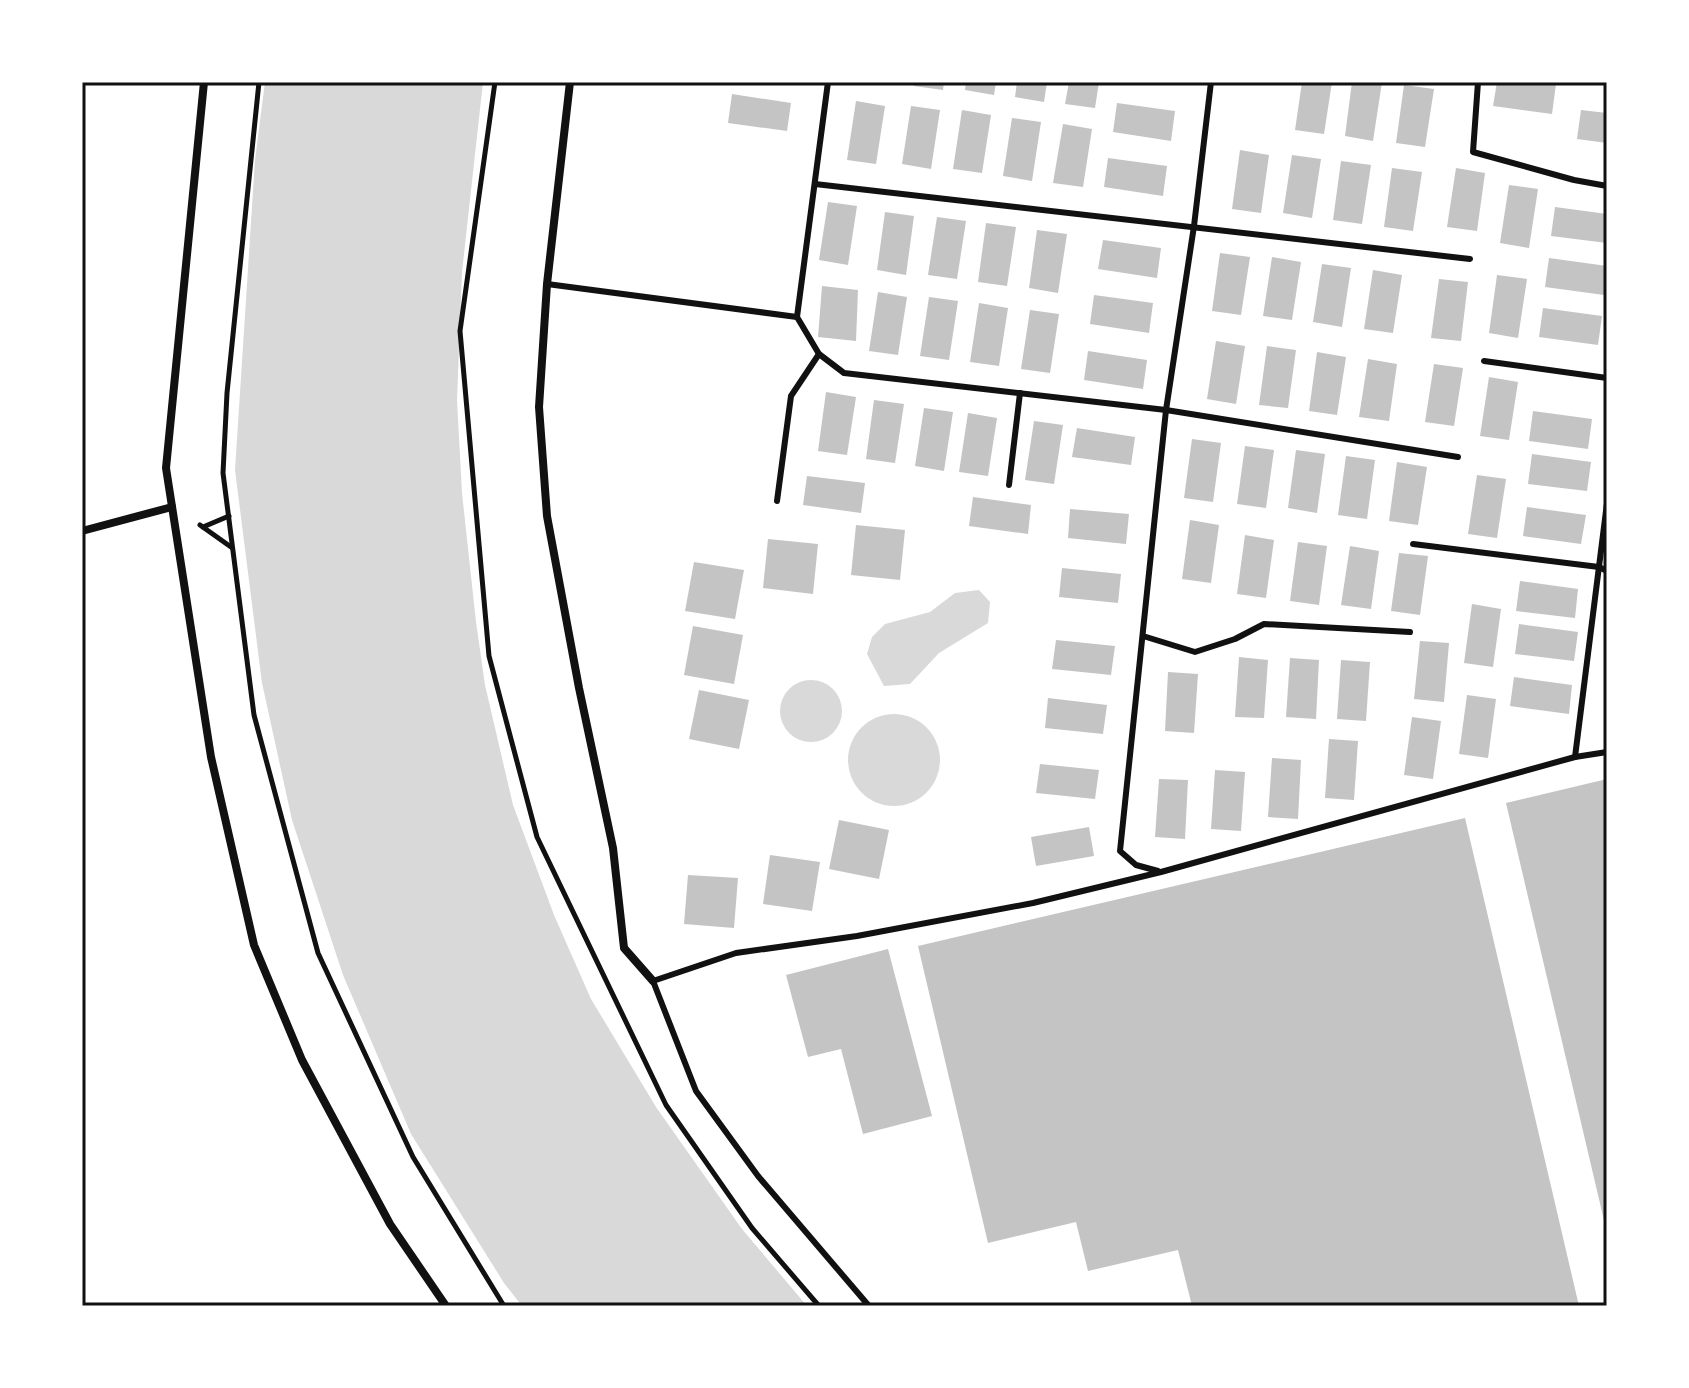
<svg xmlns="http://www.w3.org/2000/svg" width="1689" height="1388" viewBox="0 0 1689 1388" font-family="'Archivo Narrow',sans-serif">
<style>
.water{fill:#d9d9d9}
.building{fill:#c4c4c4}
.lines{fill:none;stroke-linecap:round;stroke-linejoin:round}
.path{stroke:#111;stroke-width:5}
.service{stroke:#111;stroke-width:6}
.minor{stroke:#111;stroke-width:8}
.neatline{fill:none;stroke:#111;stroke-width:3}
</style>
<rect width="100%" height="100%" fill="#fff"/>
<!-- water -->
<g class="water">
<path d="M265,82h218l-21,190 -5,128 5,93 14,129 9,63 28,120 41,110 37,84 65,108 86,122 65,77h-285l-18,-23 -93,-149 -68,-159 -51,-155 -30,-137 -27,-213 20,-310z"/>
<path d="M979,590l11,12 -2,21 -49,30 -29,31 -26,2 -17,-32 5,-17 13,-13 45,-12 25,-19z"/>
<circle cx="811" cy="711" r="31"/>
<circle cx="894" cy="760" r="46"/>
</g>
<!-- building -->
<g class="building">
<path d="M914,82h30l-1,8 -29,-4z"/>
<path d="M966,82h30l-2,13 -29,-5z"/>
<path d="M1017,82h30l-3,20 -29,-5z"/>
<path d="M1069,82h30l-4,26 -30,-4z"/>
<path d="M1302,82h30l-8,52 -29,-4z"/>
<path d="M1352,82h30l-9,59 -28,-5z"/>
<path d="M1497,82l59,2 -4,30 -59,-8z"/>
<path d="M1404,85l30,4 -9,58 -29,-4z"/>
<path d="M732,94l59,9 -4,28 -59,-8z"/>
<path d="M856,101l29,5 -9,58 -29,-4z"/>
<path d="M1117,103l58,8 -4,30 -58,-9z"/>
<path d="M911,106l29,4 -9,59 -29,-5z"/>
<path d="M962,110l29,5 -9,58 -29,-4z"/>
<path d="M1581,110l26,3v30l-30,-4z"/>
<path d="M1012,118l29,4 -9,59 -29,-5z"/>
<path d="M1063,124l29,5 -9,58 -30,-4z"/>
<path d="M1240,150l29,5 -8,58 -29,-4z"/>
<path d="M1292,155l29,4 -9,59 -29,-5z"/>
<path d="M1108,158l59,8 -4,30 -59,-9z"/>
<path d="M1341,161l30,4 -9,59 -29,-4z"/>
<path d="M1392,168l30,4 -9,59 -29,-4z"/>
<path d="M1456,168l29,5 -8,58 -30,-4z"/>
<path d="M1509,185l29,4 -9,59 -29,-5z"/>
<path d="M828,202l29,4 -9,59 -29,-5z"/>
<path d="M1555,207l52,7v29l-56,-7z"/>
<path d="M885,212l29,4 -8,59 -29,-5z"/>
<path d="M937,217l29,4 -9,58 -29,-4z"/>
<path d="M986,223l30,4 -9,59 -29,-4z"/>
<path d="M1037,230l30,4 -9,59 -29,-5z"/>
<path d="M1103,240l58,8 -4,30 -59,-9z"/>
<path d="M1220,253l30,4 -9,58 -29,-4z"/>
<path d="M1272,257l29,5 -9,58 -29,-4z"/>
<path d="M1549,258l58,8 -3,29 -59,-8z"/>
<path d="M1322,264l29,4 -9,59 -29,-5z"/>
<path d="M1373,270l29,5 -9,58 -29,-4z"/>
<path d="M1497,275l30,4 -9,59 -29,-5z"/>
<path d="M1439,279l29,3 -7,59 -30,-3z"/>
<path d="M822,286l36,4 -2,51 -38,-4z"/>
<path d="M878,292l29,5 -9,58 -29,-4z"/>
<path d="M1094,295l59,8 -4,30 -59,-9z"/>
<path d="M929,297l29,4 -9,59 -29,-4z"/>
<path d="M979,303l29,5 -9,58 -29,-4z"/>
<path d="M1543,308l59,8 -4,29 -59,-8z"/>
<path d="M1030,310l29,4 -9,59 -29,-4z"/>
<path d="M1216,341l29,5 -9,58 -29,-5z"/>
<path d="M1267,346l29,4 -8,58 -29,-3z"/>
<path d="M1088,351l59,9 -4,29 -59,-9z"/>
<path d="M1317,352l29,5 -9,58 -28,-4z"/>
<path d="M1368,359l29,5 -8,57 -30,-4z"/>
<path d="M1434,364l29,4 -9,58 -29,-4z"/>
<path d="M1489,377l29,5 -9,58 -29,-4z"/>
<path d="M826,392l30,5 -9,58 -29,-4z"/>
<path d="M874,400l30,4 -9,59 -29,-4z"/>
<path d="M924,408l29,4 -9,59 -29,-5z"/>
<path d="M1533,411l59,8 -4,30 -59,-8z"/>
<path d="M968,413l29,5 -9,58 -29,-4z"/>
<path d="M1034,421l29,4 -9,59 -29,-4z"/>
<path d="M1077,428l58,9 -4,28 -59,-8z"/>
<path d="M1192,439l29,4 -8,59 -29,-4z"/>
<path d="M1245,446l29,4 -8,58 -29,-4z"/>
<path d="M1296,450l29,4 -8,59 -29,-5z"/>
<path d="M1532,454l59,8 -4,29 -59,-7z"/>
<path d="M1346,456l29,4 -8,59 -29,-4z"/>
<path d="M1397,462l30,5 -9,58 -29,-4z"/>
<path d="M1477,475l29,4 -9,59 -29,-4z"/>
<path d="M807,476l58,7 -4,30 -58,-8z"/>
<path d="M973,497l58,8 -3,29 -59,-8z"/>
<path d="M1527,507l59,8 -5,29 -58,-8z"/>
<path d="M1070,509l59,5 -3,30 -58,-6z"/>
<path d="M1190,520l29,5 -8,58 -29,-4z"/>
<path d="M856,525l49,5 -5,50 -49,-5z"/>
<path d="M1245,535l29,5 -8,58 -29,-4z"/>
<path d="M768,539l50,5 -5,50 -50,-6z"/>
<path d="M1298,542l29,4 -8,59 -29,-4z"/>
<path d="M1350,546l29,5 -8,58 -30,-4z"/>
<path d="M1399,553l29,3 -8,59 -29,-4z"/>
<path d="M694,562l50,8 -9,49 -50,-8z"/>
<path d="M1062,568l59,6 -3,29 -59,-6z"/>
<path d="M1520,581l58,8 -3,29 -59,-7z"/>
<path d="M1472,604l29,5 -8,58 -29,-4z"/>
<path d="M1519,624l59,8 -4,29 -59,-7z"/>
<path d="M693,626l50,9 -9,49 -50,-9z"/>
<path d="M1056,640l59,6 -4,29 -59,-6z"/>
<path d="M1420,641l29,2 -5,59 -30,-3z"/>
<path d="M1239,657l29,3 -4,58 -29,-1z"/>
<path d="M1290,658l29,2 -3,59 -30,-2z"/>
<path d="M1341,660l29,2 -4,59 -29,-2z"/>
<path d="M1168,672l30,2 -4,59 -29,-2z"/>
<path d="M1514,677l58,8 -3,29 -59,-8z"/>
<path d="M699,690l50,10 -10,49 -50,-10z"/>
<path d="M1467,695l29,4 -8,59 -29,-4z"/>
<path d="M1048,698l59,7 -4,29 -58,-6z"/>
<path d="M1412,717l29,4 -8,58 -29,-4z"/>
<path d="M1329,739l29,2 -4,59 -29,-2z"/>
<path d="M1272,758l29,2 -3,59 -30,-2z"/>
<path d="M1040,764l59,6 -4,29 -59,-6z"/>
<path d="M1215,770l30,2 -4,59 -30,-2z"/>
<path d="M1159,779l29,1 -3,59 -30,-2z"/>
<path d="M1607,779v450h-1l-100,-426z"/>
<path d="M1465,818l114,488h-387l-14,-56 -90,21 -12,-49 -88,21 -70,-297z"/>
<path d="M839,820l50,10 -10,49 -50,-10z"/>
<path d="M1089,827l5,29 -58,10 -5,-29z"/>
<path d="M770,855l50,7 -8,49 -49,-7z"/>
<path d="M688,875l50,3 -4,50 -50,-4z"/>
<path d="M888,949l44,167 -69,18 -22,-85 -33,8 -22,-82z"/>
</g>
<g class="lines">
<!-- path -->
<g class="path">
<path d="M259,82l-32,311 -4,80 31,242 64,238 95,204 91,149"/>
<path d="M495,82l-35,249 29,325 48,181 129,268 86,123 67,78"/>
<path d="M200,525l31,22"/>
<path d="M203,527l26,-11"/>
</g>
<!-- service -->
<g class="service">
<path d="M828,82l-31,235 22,37 25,19 322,37 292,47"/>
<path d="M1478,82l-5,70 101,28 33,6"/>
<path d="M815,184l655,75"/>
<path d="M547,284l250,33"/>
<path d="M1484,361l123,17"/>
<path d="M1009,485l11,-92"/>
<path d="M777,501l14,-105 28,-42"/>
<path d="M1413,544l186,23 8,4"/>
<path d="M1143,636l52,16 40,-13 29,-15 146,8"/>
<path d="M1575,757l32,-254"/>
<path d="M1158,871l-22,-6 -16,-14 46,-441 28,-184 17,-144"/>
<path d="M869,1306l-111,-130 -62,-85 -43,-110 83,-28 121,-17 176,-33 128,-31 414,-115 32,-5"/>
</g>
<!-- minor -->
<g class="minor">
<path d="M204,82l-38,386 45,289 43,188 48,115 88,164 56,82"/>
<path d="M570,82l-23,202 -8,123 8,109 32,172 34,160 11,100 29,33"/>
<path d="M82,531l90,-24"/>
</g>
</g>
<!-- border -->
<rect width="1689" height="1388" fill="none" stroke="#ffffff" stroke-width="168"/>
<rect x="84" y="84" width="1521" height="1220" class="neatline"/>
</svg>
